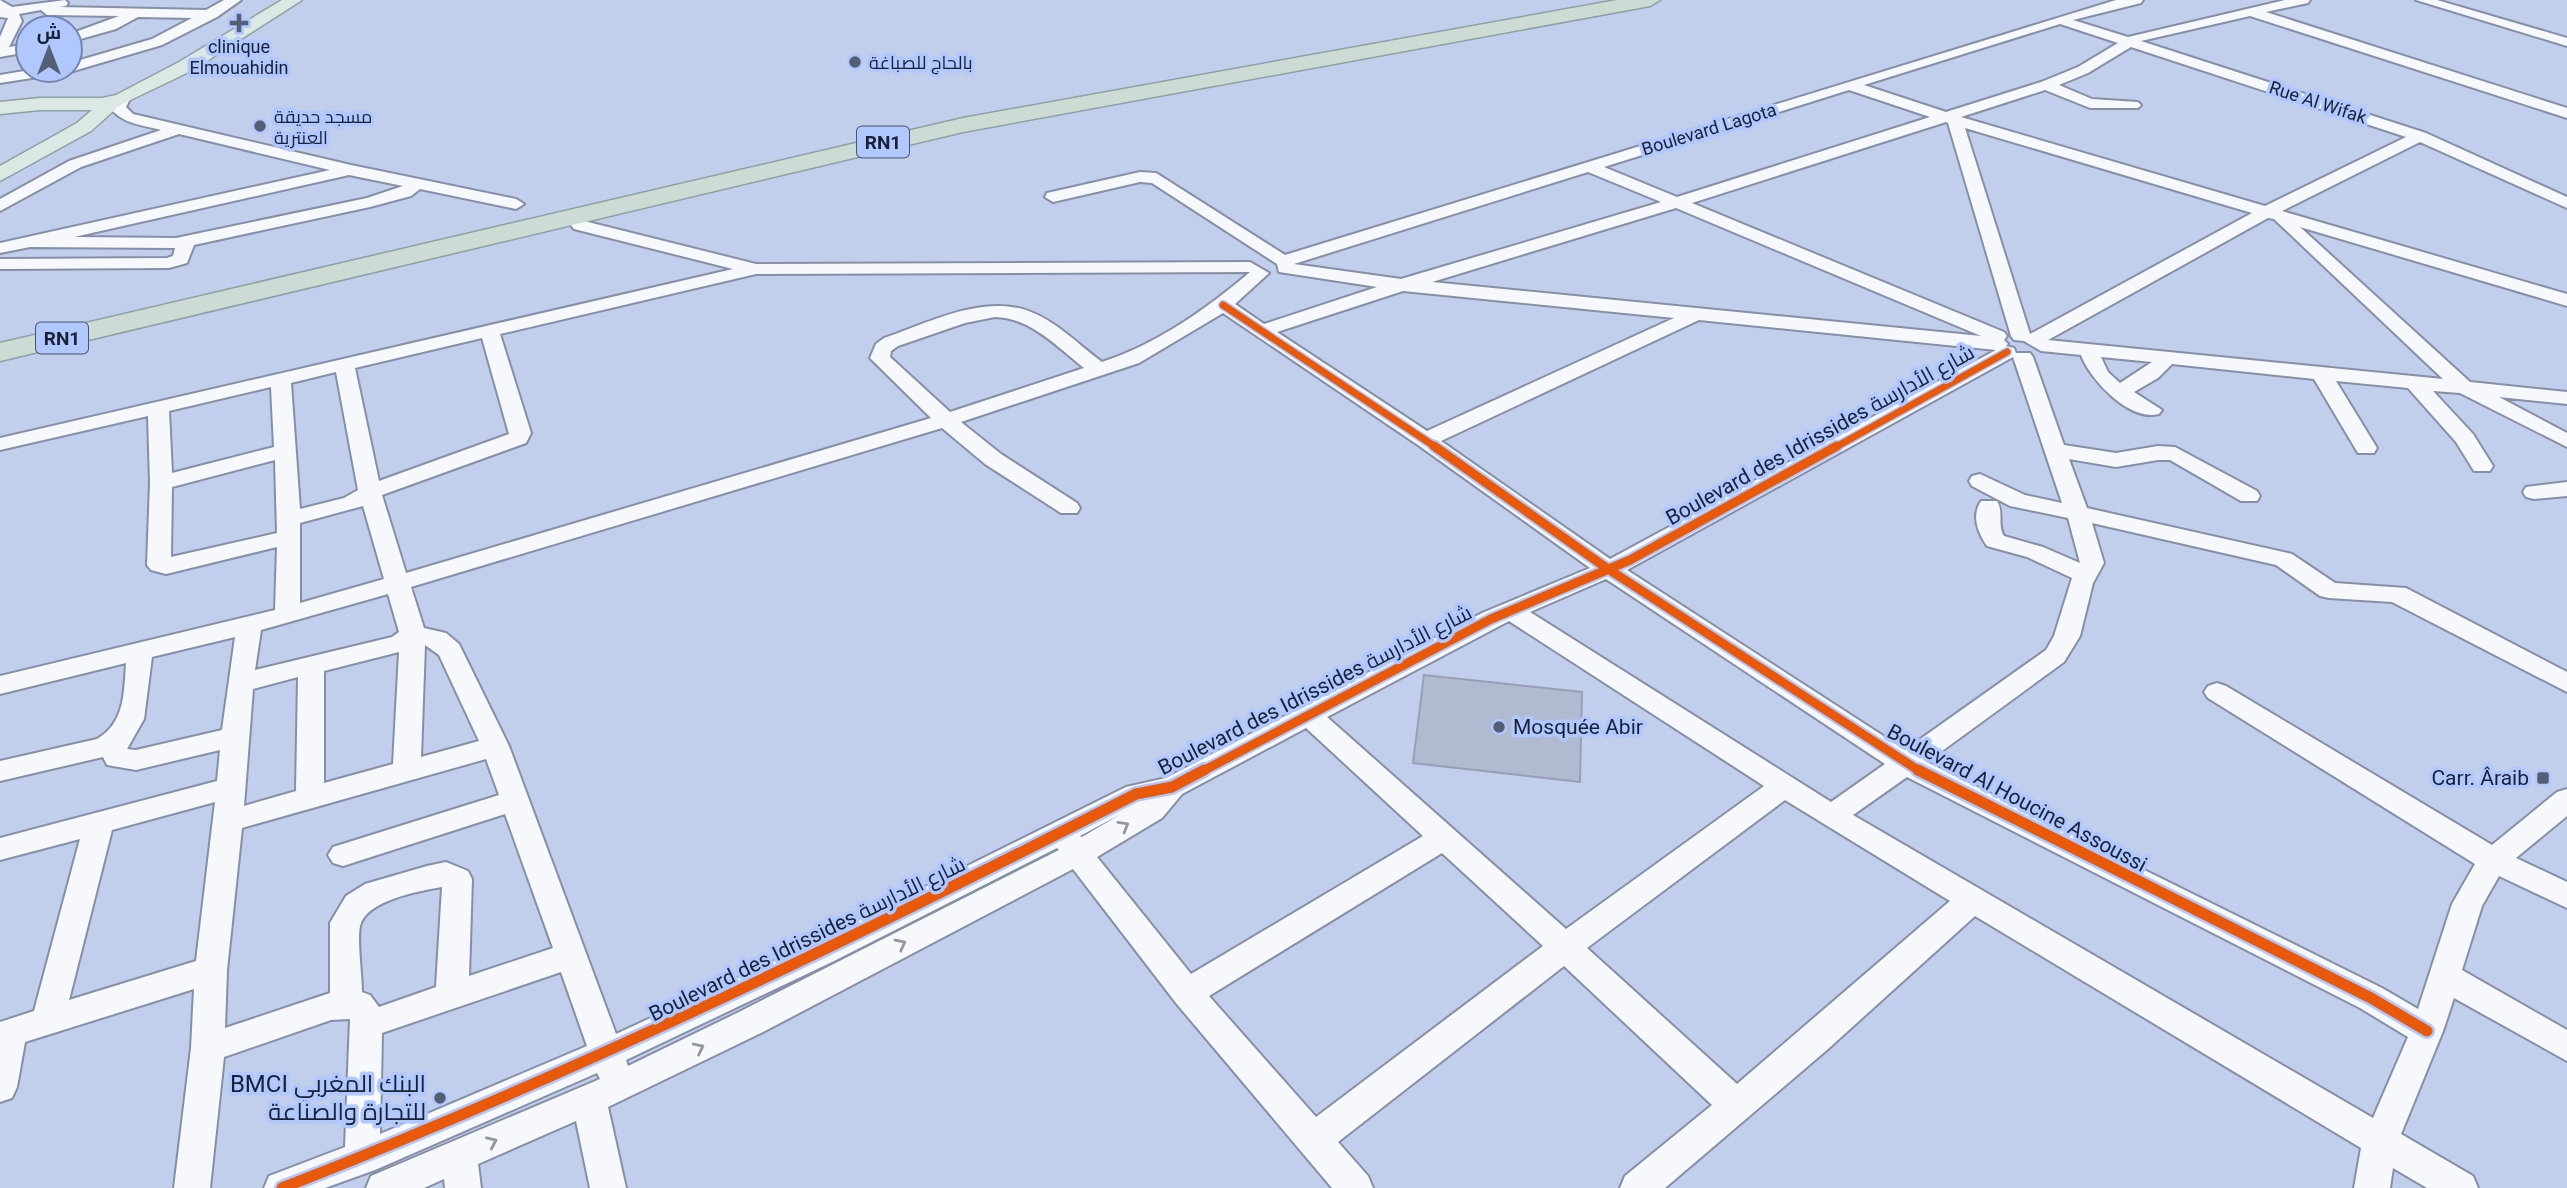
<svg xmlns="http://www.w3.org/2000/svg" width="2567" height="1188" viewBox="0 0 2567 1188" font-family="Roboto,Cairo,sans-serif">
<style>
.building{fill:#b0bad1;stroke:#97a0b7;stroke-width:2}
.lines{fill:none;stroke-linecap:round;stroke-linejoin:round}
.minor-casing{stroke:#858fa5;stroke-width:4}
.major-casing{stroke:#8ca1a2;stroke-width:3}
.highway-casing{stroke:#8ca1a2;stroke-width:3}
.minor{fill:#f6f8fc;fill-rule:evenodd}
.major{fill:#dce8e4;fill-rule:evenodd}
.highway{fill:#ccdcd4;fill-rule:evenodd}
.cycleway-far2-casing{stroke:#b0c8fe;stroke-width:10}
.cycleway-far1-casing{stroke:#b0c8fe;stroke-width:13}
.cycleway-casing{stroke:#b0c8fe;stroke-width:16}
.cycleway-far2{stroke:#e8590c;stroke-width:7}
.cycleway-far1{stroke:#e8590c;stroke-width:9}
.cycleway{stroke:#e8590c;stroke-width:11}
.oneway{stroke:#9297a2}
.poi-dot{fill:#545e75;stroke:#b0c8fe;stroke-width:2.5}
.labels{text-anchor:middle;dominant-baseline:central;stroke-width:7;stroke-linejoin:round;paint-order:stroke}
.far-poi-label{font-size:18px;fill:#182135;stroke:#b0c8fe;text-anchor:start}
.far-street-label{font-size:18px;fill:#182135;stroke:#b0c8fe}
.shield{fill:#b0c8fe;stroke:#465371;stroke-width:2}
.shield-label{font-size:19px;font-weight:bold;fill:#182135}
.street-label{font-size:21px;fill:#182135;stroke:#b0c8fe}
.poi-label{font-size:21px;fill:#182135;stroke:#b0c8fe;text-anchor:start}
.near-poi-label{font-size:24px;fill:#182135;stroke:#b0c8fe;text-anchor:end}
</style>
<rect width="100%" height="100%" fill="#c2cfec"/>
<!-- building -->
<path class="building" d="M1424,675l158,17 -2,90 -167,-19z"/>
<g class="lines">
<defs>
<g id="minor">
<path d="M0,0l12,7 53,-7 3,3 -2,3 -7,1 147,3 18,-10h17l-24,17 -55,28 -92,27 -70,11v-8l30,-5h40v-7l82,-24 40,-21 -54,-1 -22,12 -46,13v-8l49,-18 -72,-1 -6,-5 -22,4 3,7 -13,26 19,-3v8l-28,5v-20l8,-19 -8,-1z"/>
<path d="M2116,0h27l-2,3 -68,17 55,17 157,-37h25l-2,3 -42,9 301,96v10l-317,-102 -109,25 285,92 141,64v11l-147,-66 -138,69 285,83v12l-267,-79 170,155 97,10v12l-68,-7 68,36v14l-107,-54 -27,-2 40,43 20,32 -3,5h-16l-18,-29 -48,-54 -72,-7 41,67 -3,5h-16l-3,-5 -41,-69 -142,-15 -14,14 -24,14 28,18 -3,4c-29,8 -69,-34 -78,-59l-40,-4 -17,-10 -10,-1 -3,-4 -63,-213 -2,-1 -254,81 312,129 3,4 -3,4 4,4 -2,2 8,2 2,5h14l3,4 31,88 52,8 42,-7 17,1 82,44 3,5 -3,5h-16l-71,-41h-12l-42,7 -47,-8 18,49 205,46 43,29 71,5 161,84v20l-175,-90 -63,-4 -9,-2 -44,-31 -184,-42 12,40 -11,20 -13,53 -16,26 -137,100 455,226 36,21 34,-105 23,-40 -267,-166 -4,-6 4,-6 9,-3 9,3 266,159 65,-53 10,-3v27l-51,42 51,24v26l-68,-32 -17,30 -20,64 105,60v31l-113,-63 -11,33 -42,103 72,42 5,12h-51l-34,-20 -3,20h-36l7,-40 -386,-232 -147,133 -163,139h-45l5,-12 87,-71 -148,-139 -226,176 30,34 5,12h-41l-156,-185 -103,-134 -310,163 -155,75 18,81h-36l-14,-67 -98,43 3,24h-36l-1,-9 -20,9h-58l5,-12 229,-97 -3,-6 -222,97 -50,18h-61l5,-12 76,-29 5,-128 -19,1 -107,37 -14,131h-36l17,-140 3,-59 -169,53 -8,45 -5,11 -12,4v-80l34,-11 46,-172 -80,21v-22l217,-57 3,-31 -84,20 -29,-5 -4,-8 -103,24v-20l97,-22c28,-16 27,-47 29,-76l-126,31v-18l275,-66 2,-63 -111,27 -15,-4 -4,-5 3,-82 -2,-67 -148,34v-12l733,-169 -159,-40 -3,-4 9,-5 176,44 494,-2 19,11 -34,31 29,20 113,-37 -98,-15 -2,-8 -125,-81 -12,-1 -87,20 -8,-5 2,-4 93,-21 16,1 129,82zM2060,24l58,19 -40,24 -37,15 -95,30 -82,-27zM2131,47l275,90 -141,69 -304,-89 84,-27 45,18h48l3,-3 -3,-3 -46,-3 -33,-14 29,-12zM1849,90l81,27 -253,80 -73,-30zM1965,128l287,85 -222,121zM1588,172l73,30 -260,77 -107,-15zM1676,208l305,128 -549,-54zM2268,218l6,1 169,160 -395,-39zM1250,272c-43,37 -95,73 -148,90 -23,-17 -45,-40 -71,-50 -47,-19 -103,11 -147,26l-8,6 -6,14 61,60 -525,155 -24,-78 144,-52 5,-10 -31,-99 256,-60zM1403,291l271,27 -247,113 -150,-99zM1223,313l195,132 172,123 -108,45 -316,165 -40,9 -316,157 -194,90 -107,-288 -50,-102 -13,-11 -22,-5 -13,-41 531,-159 43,36 76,49h16l3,-5 -3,-5 -76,-49 -40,-32 178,-59zM995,317c36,1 62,30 89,51l-134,44 -60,-55 1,-6 7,-5 67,-23zM1699,320l297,30 -386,209 -169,-118zM482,338l27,96 -130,47 -24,-113zM2013,357l49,146 -37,-8 -45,-21 -8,2 -3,5 3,5 38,20 58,12 12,45 -37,-16 -39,-11c-7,-11 0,-24 -7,-35h-16c-10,15 -3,32 6,45l40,11 45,21 -18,58 -8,14 -141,100 -278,-180zM2101,357l51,5 -32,21 -12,-11zM336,372l22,118 -14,8 -44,11 -9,-126zM271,387l3,60 -102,26 -3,-62zM275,460l2,73 -106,24 1,-70zM363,506l21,73 -84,24v-80zM1606,579l279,185 -54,38 -301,-190zM388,594l11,38 -7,5 -137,33 6,-40zM1509,621l255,165 -198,143 -239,-212zM235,637l-13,93 -86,20 -9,-1 17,-30 8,-62zM425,645l14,10 40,86 -58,16zM399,652l-6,112 -69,19v-112zM298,677l-2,114 -52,15 9,-117zM1306,728l117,108 -232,138 -94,-117 65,-39 20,-24zM486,759l13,36 -166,52 -5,8 5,8 10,3 162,-52 48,134 -84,28 3,-97 -4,-8 -22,-9 -19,4 -62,18 -19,12 -16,27v70l-105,35 2,-58 15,-142zM1907,777l453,231 48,29 -35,81 -520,-303zM1785,800l165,101 -213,183 -150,-136zM215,802l-19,159 -127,39 43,-170zM1121,814l-39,23 -2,-1zM1057,848l2,2 -320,162 -111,54 -2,-6 206,-98zM1442,853l101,93 -227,171 -107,-121zM442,887l-6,100 -57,20 -9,-12 -8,-3c0,-18 -5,-49 -2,-66 6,-26 60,-35 82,-39zM561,972l26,74 -207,88 2,-101z"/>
<path d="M2416,0h21l130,38v8z"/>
<path d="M123,95l7,4 -4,8 7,7 218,51 165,34 8,5 -8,5 -96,-20 -9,7 -41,11 -176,38 -7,18 -18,5 -169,1v-10l167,-1 6,-2 2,-8 -145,-1 -30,6v-10l330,-73 -151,-36 -98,33 -81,44v-12l69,-38 92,-31c-19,-5 -38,-6 -51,-22l8,-12zM349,175l54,11 -36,12 -191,40 -102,-1z"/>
<path d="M2567,482v14l-33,3 -8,-2 -3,-5 3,-5z"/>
</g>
<path id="major" d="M282,0h20l-109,70 -73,35 -29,26 -91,50v-15l77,-43 15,-13h-52l-40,4v-12l40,-4h62l14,-3 63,-33z"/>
<path id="highway" d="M1617,0h43l-10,6 -687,126 -963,229v-18l963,-225z"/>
</defs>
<!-- minor casing -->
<use href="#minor" class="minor-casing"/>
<!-- major casing -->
<use href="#major" class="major-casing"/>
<!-- highway casing -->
<use href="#highway" class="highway-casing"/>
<!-- minor -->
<use href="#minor" class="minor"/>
<!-- major -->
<use href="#major" class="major"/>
<!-- highway -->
<use href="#highway" class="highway"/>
<defs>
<g id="cycleway-far2">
<path d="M1223,305l214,143"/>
<path d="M1834,448l173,-96"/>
</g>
<g id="cycleway-far1">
<path d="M1434,446l174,123 313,203"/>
<path d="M1201,772l290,-153 139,-59 207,-114"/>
</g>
<g id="cycleway">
<path d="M1918,770l453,228 56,33"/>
<path d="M282,1188c293,-114 574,-251 854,-394l36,-7 32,-17"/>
</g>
</defs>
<!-- cycleway-far2 casing -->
<use href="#cycleway-far2" class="cycleway-far2-casing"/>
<!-- cycleway-far1 casing -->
<use href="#cycleway-far1" class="cycleway-far1-casing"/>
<!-- cycleway casing -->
<use href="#cycleway" class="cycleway-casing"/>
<!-- cycleway-far2 -->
<use href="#cycleway-far2" class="cycleway-far2"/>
<!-- cycleway-far1 -->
<use href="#cycleway-far1" class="cycleway-far1"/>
<!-- cycleway -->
<use href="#cycleway" class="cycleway"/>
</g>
<!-- one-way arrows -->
<defs><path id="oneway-chevron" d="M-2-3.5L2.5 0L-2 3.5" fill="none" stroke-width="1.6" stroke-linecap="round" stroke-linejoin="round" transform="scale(1.75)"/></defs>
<g class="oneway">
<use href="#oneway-chevron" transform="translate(1124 826) rotate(-30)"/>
<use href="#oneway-chevron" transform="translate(901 944) rotate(-27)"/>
<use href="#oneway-chevron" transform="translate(699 1048) rotate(-26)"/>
<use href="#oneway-chevron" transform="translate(492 1142) rotate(-24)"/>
</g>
<!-- markers -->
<g class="poi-dot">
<path d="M235.5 12.5h7v7h7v7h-7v7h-7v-7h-7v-7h7z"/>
<circle cx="855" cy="62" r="7"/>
<circle cx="260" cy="126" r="7"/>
<circle cx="1499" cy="727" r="7"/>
<rect x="2536" y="771" width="14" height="14" rx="3.5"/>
<circle cx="440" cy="1098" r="7"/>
</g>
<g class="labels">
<!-- far-poi labels -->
<g class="far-poi-label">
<text x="239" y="46" text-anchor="middle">clinique<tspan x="239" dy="21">Elmouahidin</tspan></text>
<text x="869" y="62">بالحاج للصباغة</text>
<text x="274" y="116">مسجد حديقة<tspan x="274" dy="21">العنترية</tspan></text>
</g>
<!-- far-street labels -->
<g class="far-street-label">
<text transform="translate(2318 102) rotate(18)">Rue Al Wifak</text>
<text transform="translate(1709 129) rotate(-17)">Boulevard Lagota</text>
</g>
<!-- shield labels -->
<g class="shield">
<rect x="857" y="126.5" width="52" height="31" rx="5"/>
<rect x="36" y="322.5" width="52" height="31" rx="5"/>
</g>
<g class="shield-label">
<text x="883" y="142">RN1</text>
<text x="62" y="338">RN1</text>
</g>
<!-- street labels -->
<g class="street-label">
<text transform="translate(1820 435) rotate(-29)">Boulevard des Idrissides شارع الأدارسة</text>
<text transform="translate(1315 690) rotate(-27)">Boulevard des Idrissides شارع الأدارسة</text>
<text transform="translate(2017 798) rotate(28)">Boulevard Al Houcine Assoussi</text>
<text transform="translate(807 939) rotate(-26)">Boulevard des Idrissides شارع الأدارسة</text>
</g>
<!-- poi labels -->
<g class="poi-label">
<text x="1513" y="727">Mosquée Abir</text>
<text x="2529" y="778" text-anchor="end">Carr. Âraib</text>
</g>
<!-- near-poi labels -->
<g class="near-poi-label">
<text x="426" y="1084">BMCI البنك المغربي<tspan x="426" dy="28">للتجارة والصناعة</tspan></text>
</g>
</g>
<!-- north arrow -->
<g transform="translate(49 49)"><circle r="33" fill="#b0c8fe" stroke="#7385ae" stroke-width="2"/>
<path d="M0-5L12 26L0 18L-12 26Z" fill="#545e75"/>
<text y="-10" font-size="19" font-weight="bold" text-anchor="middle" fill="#182135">ش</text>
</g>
</svg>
